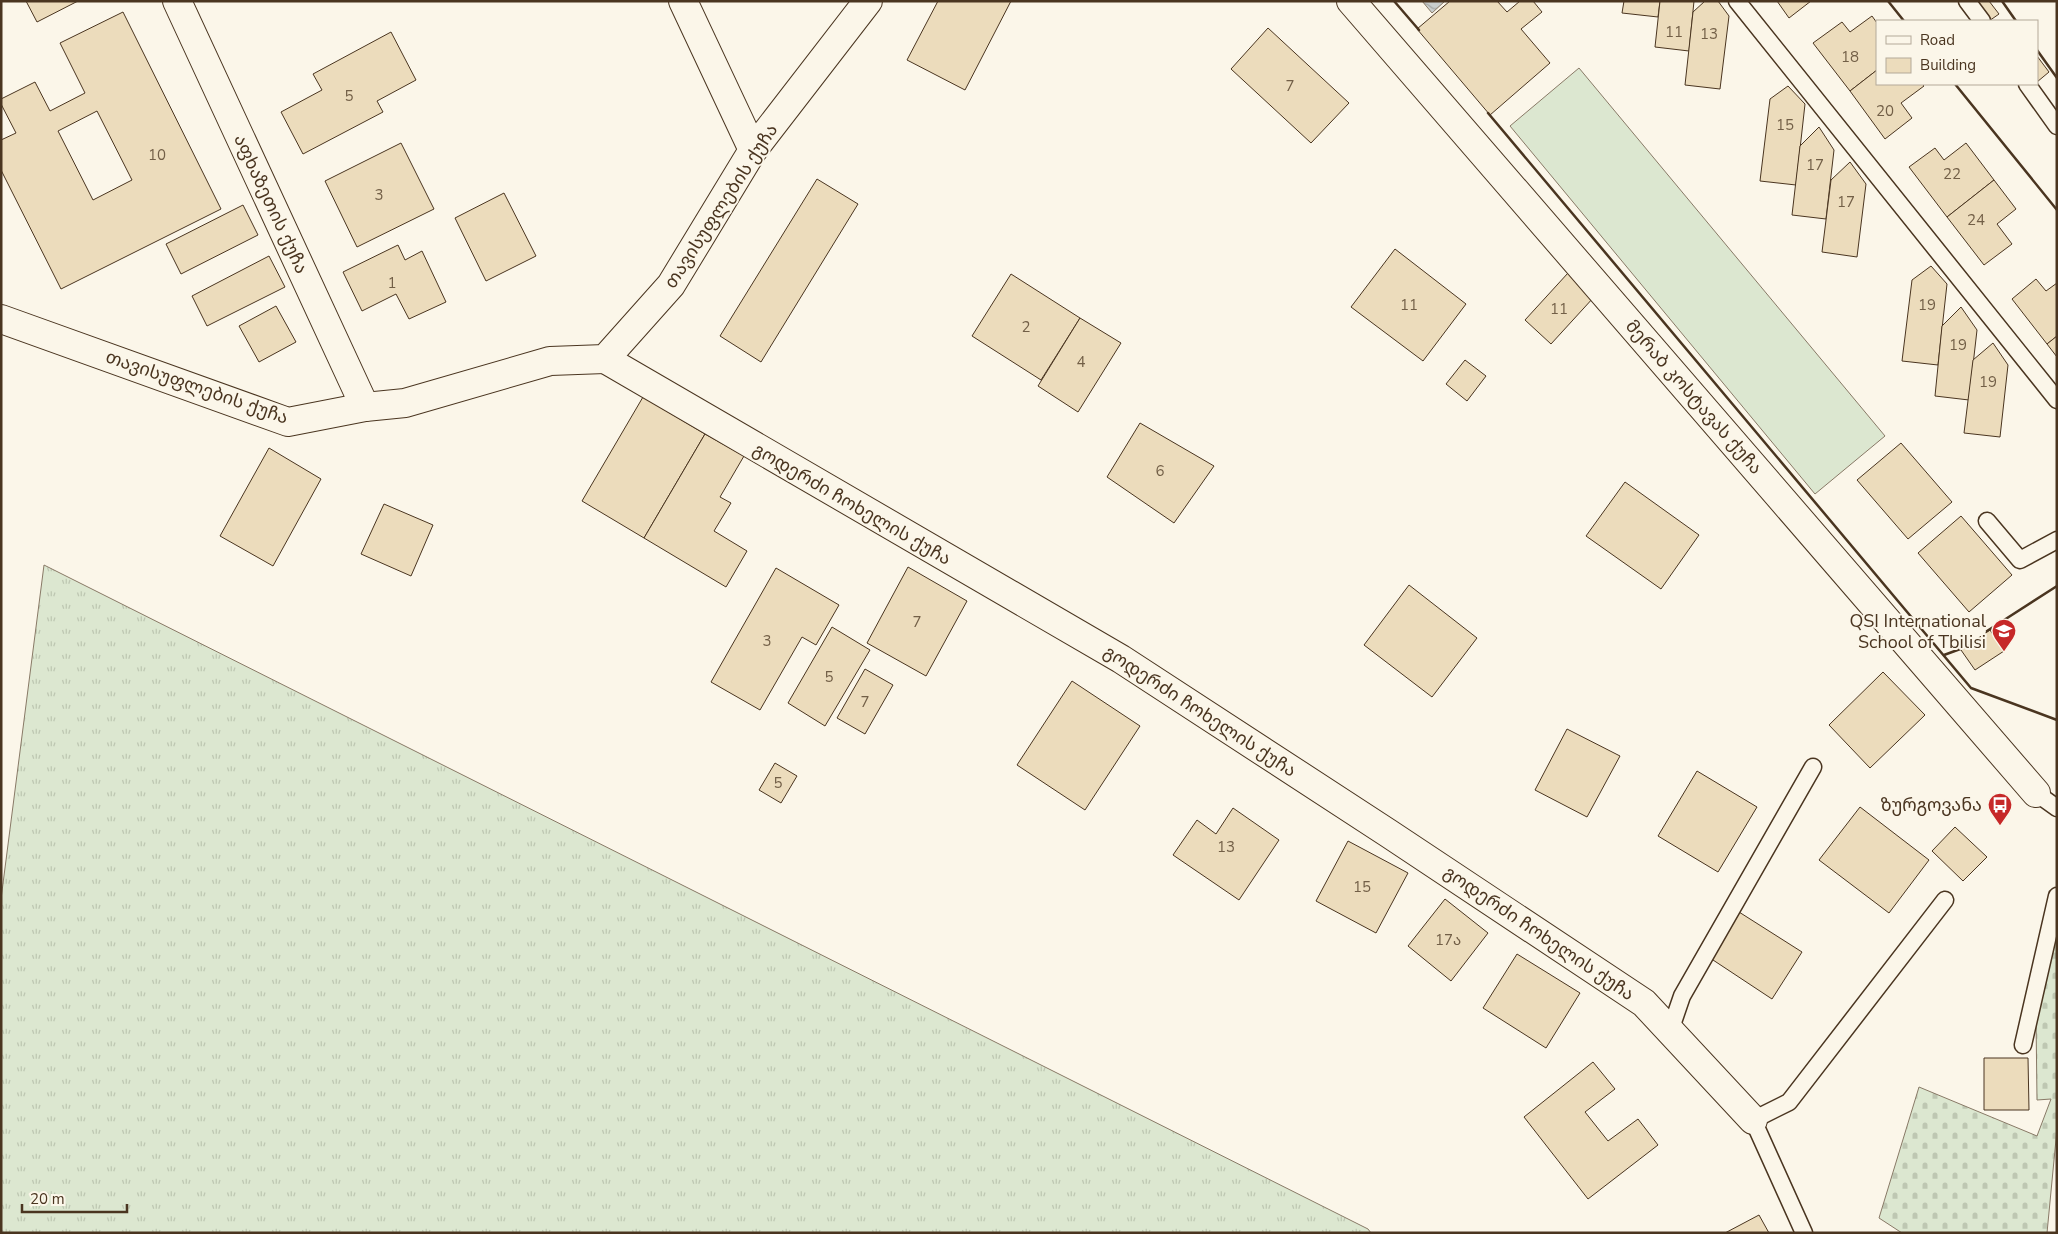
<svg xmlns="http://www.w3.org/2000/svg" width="2058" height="1234" viewBox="0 0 2058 1234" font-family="'Nunito Sans','Noto Sans Georgian',sans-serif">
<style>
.grass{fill:url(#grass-tufts);stroke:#887966}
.cemetery{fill:url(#cemetery-stones);stroke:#887966}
.garden{fill:#dce7d0;stroke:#887966}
.water{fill:url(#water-waves);stroke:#887966}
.building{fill:#ecdcbc;stroke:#4a3520;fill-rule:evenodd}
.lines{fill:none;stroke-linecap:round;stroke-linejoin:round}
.lane-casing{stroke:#4a3520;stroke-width:19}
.street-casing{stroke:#4a3520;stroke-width:30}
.lane{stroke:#fbf6e9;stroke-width:16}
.street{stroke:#fbf6e9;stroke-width:28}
.wall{stroke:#4a3520;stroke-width:2.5}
.labels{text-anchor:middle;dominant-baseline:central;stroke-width:4;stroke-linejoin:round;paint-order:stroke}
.number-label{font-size:15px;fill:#725f47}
.street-label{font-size:18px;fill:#4a3520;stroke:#fbf6e9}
.poi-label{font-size:18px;fill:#4a3520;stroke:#fbf6e9;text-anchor:end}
</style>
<defs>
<pattern id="grass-tufts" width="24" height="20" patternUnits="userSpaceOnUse" patternTransform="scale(1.25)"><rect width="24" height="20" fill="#dce7d0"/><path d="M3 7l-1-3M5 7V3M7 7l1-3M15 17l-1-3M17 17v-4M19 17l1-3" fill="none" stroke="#bec7b2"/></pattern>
<pattern id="cemetery-stones" width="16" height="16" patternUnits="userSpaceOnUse" patternTransform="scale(1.25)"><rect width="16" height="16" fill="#dce7d0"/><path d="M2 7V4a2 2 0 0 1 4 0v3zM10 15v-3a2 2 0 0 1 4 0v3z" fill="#bec7b2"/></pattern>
<pattern id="water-waves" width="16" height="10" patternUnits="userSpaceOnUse" patternTransform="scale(1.25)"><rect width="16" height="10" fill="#c9cecd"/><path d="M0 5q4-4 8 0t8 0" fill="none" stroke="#a5a8a6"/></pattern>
</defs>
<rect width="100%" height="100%" fill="#fbf6e9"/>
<!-- grass -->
<path class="grass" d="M44,565l1324,664 3,4h-1370v-334z"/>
<!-- cemetery -->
<path class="cemetery" d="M2057,924v205l-10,104h-145l-23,-15 40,-131 118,49 14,-37 -14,1 -1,-82z"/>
<!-- garden -->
<path class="garden" d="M1579,68l306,368 -70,58 -305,-368z"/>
<!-- water -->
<path class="water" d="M1422,1h23l-13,12z"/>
<!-- building -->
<g class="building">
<path d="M26,1h52l-41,21z"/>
<path d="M938,1h73l-46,89 -58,-30z"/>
<path d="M1450,1h47l10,11 13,-11h13l9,11 -21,17 29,34 -60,52 -73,-86z"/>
<path d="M1624,1h36l-2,16 -36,-4z"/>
<path d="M1660,1h34l-5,50 -34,-4z"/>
<path d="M1705,1h13l11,15 -9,73 -35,-4 8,-73z"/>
<path d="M1777,1h34l-22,17z"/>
<path d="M1971,1h18l10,13 -10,7z"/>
<path d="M123,12l98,197 -160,80 -60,-119v-30l15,-7 -15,-29v-5l34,-17 15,29 35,-18 -25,-50zM97,111l35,69 -39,20 -35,-69z"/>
<path d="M1872,16l5,7v47l-27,21 -37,-48 29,-21 8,10z"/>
<path d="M1268,28l81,75 -38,40 -80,-74z"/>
<path d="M391,32l25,48 -39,21 6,11 -80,42 -22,-42 41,-22 -9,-16z"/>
<path d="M2037,56l12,16 -12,10z"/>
<path d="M1877,70v14h45l2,2 -23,17 11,15 -27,21 -35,-48z"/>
<path d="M1788,86l17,18 -9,81 -36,-4 10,-82z"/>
<path d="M1819,127l15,23 -8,69 -34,-4 8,-69z"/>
<path d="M401,143l33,66 -77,38 -32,-66z"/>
<path d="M1966,143l28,37 -47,37 -38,-50 26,-19 9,12z"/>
<path d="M1850,162l16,22 -9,73 -35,-5 9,-72z"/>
<path d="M817,179l41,25 -97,158 -41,-26z"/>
<path d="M1994,180l22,29 -19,15 15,20 -28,21 -37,-48z"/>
<path d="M504,193l32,63 -50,25 -31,-63z"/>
<path d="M243,205l15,30 -77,39 -15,-30z"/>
<path d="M398,245l7,15 17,-9 24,51 -37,17 -13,-25 -34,17 -19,-39z"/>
<path d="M1395,249l71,55 -43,57 -72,-54z"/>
<path d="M269,256l16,31 -78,39 -15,-30z"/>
<path d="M1931,266l16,18 -9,81 -36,-4 10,-81z"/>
<path d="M1568,273l26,24 -43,47 -26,-24z"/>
<path d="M1011,274l69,44 -39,62 -69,-44z"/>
<path d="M2036,279l10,12 11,-8v53l-10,8 -35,-45z"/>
<path d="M276,306l20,36 -37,20 -20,-36z"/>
<path d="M1961,307l16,23 -8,70 -34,-4 7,-70z"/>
<path d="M1080,318l41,25 -43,69 -40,-26z"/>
<path d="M2057,336v21l-10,-13z"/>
<path d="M1993,343l15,22 -8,72 -36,-4 9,-73z"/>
<path d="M1465,360l21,16 -19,25 -21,-17z"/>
<path d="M643,397l62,37 -61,104 -62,-37z"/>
<path d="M1140,423l74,43 -40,57 -67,-46z"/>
<path d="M705,434l39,22 -24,41 11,6 -17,28 33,20 -21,36 -82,-49z"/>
<path d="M1901,443l51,59 -44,37 -51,-59z"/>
<path d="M269,448l52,31 -48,87 -53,-30z"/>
<path d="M1625,482l74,53 -38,54 -75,-53z"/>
<path d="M384,504l49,21 -22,51 -50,-22z"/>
<path d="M1961,516l51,59 -43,37 -51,-59z"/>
<path d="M908,567l59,34 -41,75 -59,-33z"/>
<path d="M776,568l63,37 -23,40 -14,-8 -42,73 -49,-28z"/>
<path d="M1409,585l68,53 -45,59 -68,-52z"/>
<path d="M832,627l38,23 -45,76 -37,-23z"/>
<path d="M1990,630l14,21 -29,19 -14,-20z"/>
<path d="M865,669l28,16 -28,49 -28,-16z"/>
<path d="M1883,672l42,43 -55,53 -41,-43z"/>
<path d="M1072,681l68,45 -55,84 -68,-45z"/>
<path d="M1567,729l53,27 -33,61 -52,-27z"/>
<path d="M775,763l22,13 -16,27 -22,-13z"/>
<path d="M1697,771l60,36 -39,65 -60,-36z"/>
<path d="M1860,807l69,53 -40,53 -70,-53z"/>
<path d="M1233,808l46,32 -40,60 -66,-45 24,-35 19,14z"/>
<path d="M1955,827l32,30 -24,24 -31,-30z"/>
<path d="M1348,841l60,32 -32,60 -60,-32z"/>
<path d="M1445,899l43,34 -37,48 -43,-35z"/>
<path d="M1739,912l63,40 -30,47 -62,-41z"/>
<path d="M1517,954l63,39 -34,55 -63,-40z"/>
<path d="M1984,1058h44l1,52h-45z"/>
<path d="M1593,1062l22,27 -30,23 23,29 30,-22 20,26 -70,54 -64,-82z"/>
<path d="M1759,1215l10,18h-44z"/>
</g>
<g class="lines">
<defs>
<g id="lane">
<path d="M1737,1l320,399"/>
<path d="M1967,1l15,20"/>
<path d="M2027,84l30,42"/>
<path d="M1987,521l33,39 37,-20"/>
<path d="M2036,793l21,15"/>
<path d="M1670,1031l12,-35 131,-229"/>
<path d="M2023,1045l34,-149"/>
<path d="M1804,1233l-51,-113 36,-18 156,-202"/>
</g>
<g id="street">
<path d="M177,1l188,406"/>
<path d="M683,1l70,149"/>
<path d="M1351,1l685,792"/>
<path d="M1,319l287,103 77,-15 40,-4 145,-42 55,-2 66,-74 82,-135 115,-149"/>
<path d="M605,359l516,300 267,174 256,170 109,117"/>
</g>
</defs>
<!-- lane casing -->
<use href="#lane" class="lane-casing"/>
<!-- street casing -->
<use href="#street" class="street-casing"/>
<!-- lane -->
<use href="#lane" class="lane"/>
<!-- street -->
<use href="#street" class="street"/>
<!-- wall -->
<g class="wall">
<path d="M1394,1l25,29"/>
<path d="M1888,1l16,20"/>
<path d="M2002,1l14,20"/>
<path d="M2037,50l20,28"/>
<path d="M1955,84l102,126"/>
<path d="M1488,113l483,575 86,32"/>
<path d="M1987,631l70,-45"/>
<path d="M1944,655l19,-7"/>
</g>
</g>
<!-- icons -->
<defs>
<symbol id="school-pin" viewBox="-11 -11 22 30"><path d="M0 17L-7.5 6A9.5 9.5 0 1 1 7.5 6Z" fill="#c62828" stroke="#fbf6e9"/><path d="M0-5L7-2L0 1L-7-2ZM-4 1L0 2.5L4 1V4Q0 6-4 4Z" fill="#fff"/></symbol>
<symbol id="bus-pin" viewBox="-11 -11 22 30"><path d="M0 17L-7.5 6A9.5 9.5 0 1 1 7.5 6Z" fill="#c62828" stroke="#fbf6e9"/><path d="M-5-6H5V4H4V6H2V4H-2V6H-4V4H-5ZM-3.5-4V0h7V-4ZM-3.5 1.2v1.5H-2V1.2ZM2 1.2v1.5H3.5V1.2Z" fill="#fff"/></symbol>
</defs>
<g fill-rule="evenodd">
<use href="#school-pin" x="1990" y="617" width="28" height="38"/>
<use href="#bus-pin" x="1986" y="791" width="28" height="38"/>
</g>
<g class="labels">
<!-- number labels -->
<g class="number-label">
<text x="1674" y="32">11</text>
<text x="1709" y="34">13</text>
<text x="1850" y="57">18</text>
<text x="1290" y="86">7</text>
<text x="349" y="96">5</text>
<text x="1885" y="111">20</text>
<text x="1785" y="125">15</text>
<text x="157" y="155">10</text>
<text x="1815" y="165">17</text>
<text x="1952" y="174">22</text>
<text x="379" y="195">3</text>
<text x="1846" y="202">17</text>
<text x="1976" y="220">24</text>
<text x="392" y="283">1</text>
<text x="1409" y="305">11</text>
<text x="1927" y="305">19</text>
<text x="1559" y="309">11</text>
<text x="1026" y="327">2</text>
<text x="1958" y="345">19</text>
<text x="1081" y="362">4</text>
<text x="1988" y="382">19</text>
<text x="1160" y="471">6</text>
<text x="917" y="622">7</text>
<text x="767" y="641">3</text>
<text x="829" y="677">5</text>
<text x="865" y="702">7</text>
<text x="778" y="783">5</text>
<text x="1226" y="847">13</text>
<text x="1362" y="887">15</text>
<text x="1448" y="940">17ა</text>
</g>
<!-- street labels -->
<g class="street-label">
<text transform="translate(271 204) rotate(65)">აფხაზეთის ქუჩა</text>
<text transform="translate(721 206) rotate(-57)">თავისუფლების ქუჩა</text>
<text transform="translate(197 387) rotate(19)">თავისუფლების ქუჩა</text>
<text transform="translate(1694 397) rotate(49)">მერაბ კოსტავას ქუჩა</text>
<text transform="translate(852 504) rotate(30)">გოდერძი ჩოხელის ქუჩა</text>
<text transform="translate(1200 711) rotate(33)">გოდერძი ჩოხელის ქუჩა</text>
<text transform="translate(1539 933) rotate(34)">გოდერძი ჩოხელის ქუჩა</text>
</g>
<!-- poi labels -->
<g class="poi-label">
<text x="1986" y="621">QSI International<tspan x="1986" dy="21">School of Tbilisi</tspan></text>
<text x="1982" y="805">ზურგოვანა</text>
</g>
</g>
<!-- border -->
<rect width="2058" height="1234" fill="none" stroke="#4a3520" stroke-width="5"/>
<!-- legend -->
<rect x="1876" y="20" width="162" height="65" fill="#fbf6e9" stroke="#b4a999"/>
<rect x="1886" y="36" width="25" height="8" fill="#fbf6e9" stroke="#b4a999"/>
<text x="1920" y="45" font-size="15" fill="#4a3520">Road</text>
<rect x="1886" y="58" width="25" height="15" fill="#ecdcbc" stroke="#b4a999"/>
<text x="1920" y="70" font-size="15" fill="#4a3520">Building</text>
<!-- scale -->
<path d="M22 1204v8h105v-8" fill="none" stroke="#4a3520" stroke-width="2.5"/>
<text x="30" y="1204" font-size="15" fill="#4a3520" stroke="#fbf6e9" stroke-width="4" paint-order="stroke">20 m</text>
</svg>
